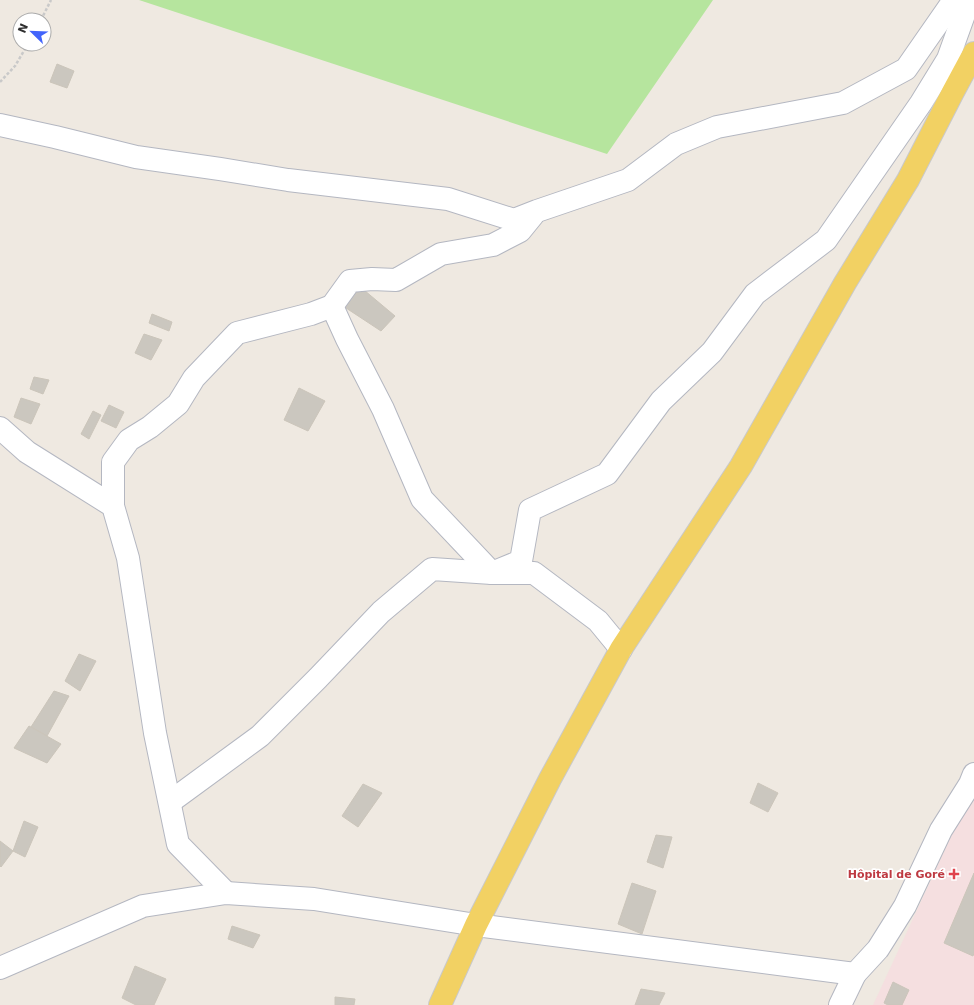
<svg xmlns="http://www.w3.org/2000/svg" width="974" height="1005" viewBox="0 0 974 1005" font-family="'DejaVu Sans',sans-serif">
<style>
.medical{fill:#f5dfe0}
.green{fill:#b6e59e}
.building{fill:#cbc7bf;stroke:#cbc5ba}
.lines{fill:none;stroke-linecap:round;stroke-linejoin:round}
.minor-casing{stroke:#b4b7c1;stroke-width:24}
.major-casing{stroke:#c9c9c9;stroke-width:24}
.path{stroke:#c9c9c9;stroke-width:2.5;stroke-dasharray:3 2;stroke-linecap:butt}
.minor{stroke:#fff;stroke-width:22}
.major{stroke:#f2d163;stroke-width:22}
.health-dot{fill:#e0444e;stroke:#fff;stroke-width:1.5}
.labels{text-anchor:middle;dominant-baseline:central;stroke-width:3.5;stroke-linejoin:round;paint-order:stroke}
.health-label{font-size:11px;font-weight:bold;fill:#be3a42;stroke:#fff;text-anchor:end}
</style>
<rect width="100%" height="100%" fill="#efe9e1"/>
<!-- medical -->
<path class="medical" d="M973,789l1,1v215h-101z"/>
<!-- green -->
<path class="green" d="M139,0h574l-106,154z"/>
<!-- building -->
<g class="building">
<path d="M57,64l17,7 -7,17 -17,-6z"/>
<path d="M358,285l37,31 -14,15 -38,-25z"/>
<path d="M152,314l20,8 -3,9 -20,-8z"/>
<path d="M144,334l18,6 -11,20 -16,-7z"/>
<path d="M34,377l15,3 -6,14 -13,-5z"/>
<path d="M299,388l26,13 -17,30 -24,-11z"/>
<path d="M21,398l19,6 -9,20 -17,-7z"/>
<path d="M109,405l15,7 -8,16 -15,-7z"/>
<path d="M93,411l8,4 -12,24 -8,-5z"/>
<path d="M79,654l17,7 -16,30 -15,-10z"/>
<path d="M54,691l15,5 -22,40 -16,-9z"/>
<path d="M29,726l32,18 -14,19 -33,-15z"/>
<path d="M758,783l20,10 -10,19 -18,-9z"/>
<path d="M363,784l19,9 -24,34 -16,-11z"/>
<path d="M24,821l14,6 -13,30 -12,-6z"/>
<path d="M656,835l16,2 -9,31 -16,-6z"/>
<path d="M0,841l13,10 -12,16 -1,-1z"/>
<path d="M974,873v80l-1,3 -29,-13z"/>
<path d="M632,883l24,8 -14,43 -24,-10z"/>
<path d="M232,926l28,9 -7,13 -25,-9z"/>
<path d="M135,966l31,13 -12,26h-18l-14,-7z"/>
<path d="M893,982l16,8 -7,15h-14l-4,-2z"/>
<path d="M641,989l24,4 -6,12h-24z"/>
<path d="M335,997l20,2 -1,6h-19z"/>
</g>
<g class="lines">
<defs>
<g id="minor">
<path d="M0,125l55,12 81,20 84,12 68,11 160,19 66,21 23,-9 91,-31 48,-36 41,-17 126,-24 63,-34 48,-69"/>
<path d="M332,306l15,33 36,70 39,90 70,74h42l64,48 23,28"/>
<path d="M0,428l27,24 86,54 15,52 27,175 23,111 48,49"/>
<path d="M113,506v-44l16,-22 21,-13 28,-23 16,-26 43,-45 74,-19 21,-8 18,-25 22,-2 24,1 45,-26 52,-9 27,-14 13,-16"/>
<path d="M170,802l90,-66 58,-58 63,-66 51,-43 60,4 29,-12 9,-51 77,-36 54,-73 51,-49 43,-58 71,-54 95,-137 27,-44 18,-50 -3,-9"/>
<path d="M0,968l143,-62 83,-13 88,6 162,26 379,49 23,-25 27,-43 36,-76 29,-46 4,-10"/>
<path d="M840,1005l15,-31"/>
</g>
<path id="major" d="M440,1005l36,-80 74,-146 71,-130 120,-183 104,-183 63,-103 45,-88 21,-39"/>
</defs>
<!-- minor casing -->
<use href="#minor" class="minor-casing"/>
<!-- major casing -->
<use href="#major" class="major-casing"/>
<!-- path -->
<g class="path">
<path d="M41,20l10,-20"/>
<path d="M0,82l15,-16 13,-22"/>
</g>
<!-- minor -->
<use href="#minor" class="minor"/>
<!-- major -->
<use href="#major" class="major"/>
</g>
<!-- markers -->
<path class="health-dot" d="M952 868h4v4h4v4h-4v4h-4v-4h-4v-4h4z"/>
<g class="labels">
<!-- health labels -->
<g class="health-label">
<text x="945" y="874">Hôpital de Goré</text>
</g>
</g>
<!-- north arrow -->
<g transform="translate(32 32) rotate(293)"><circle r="19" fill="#ffffff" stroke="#ababab"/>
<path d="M0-3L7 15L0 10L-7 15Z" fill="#4264fb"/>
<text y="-6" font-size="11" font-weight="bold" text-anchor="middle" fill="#2e2e2e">N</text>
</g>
</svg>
